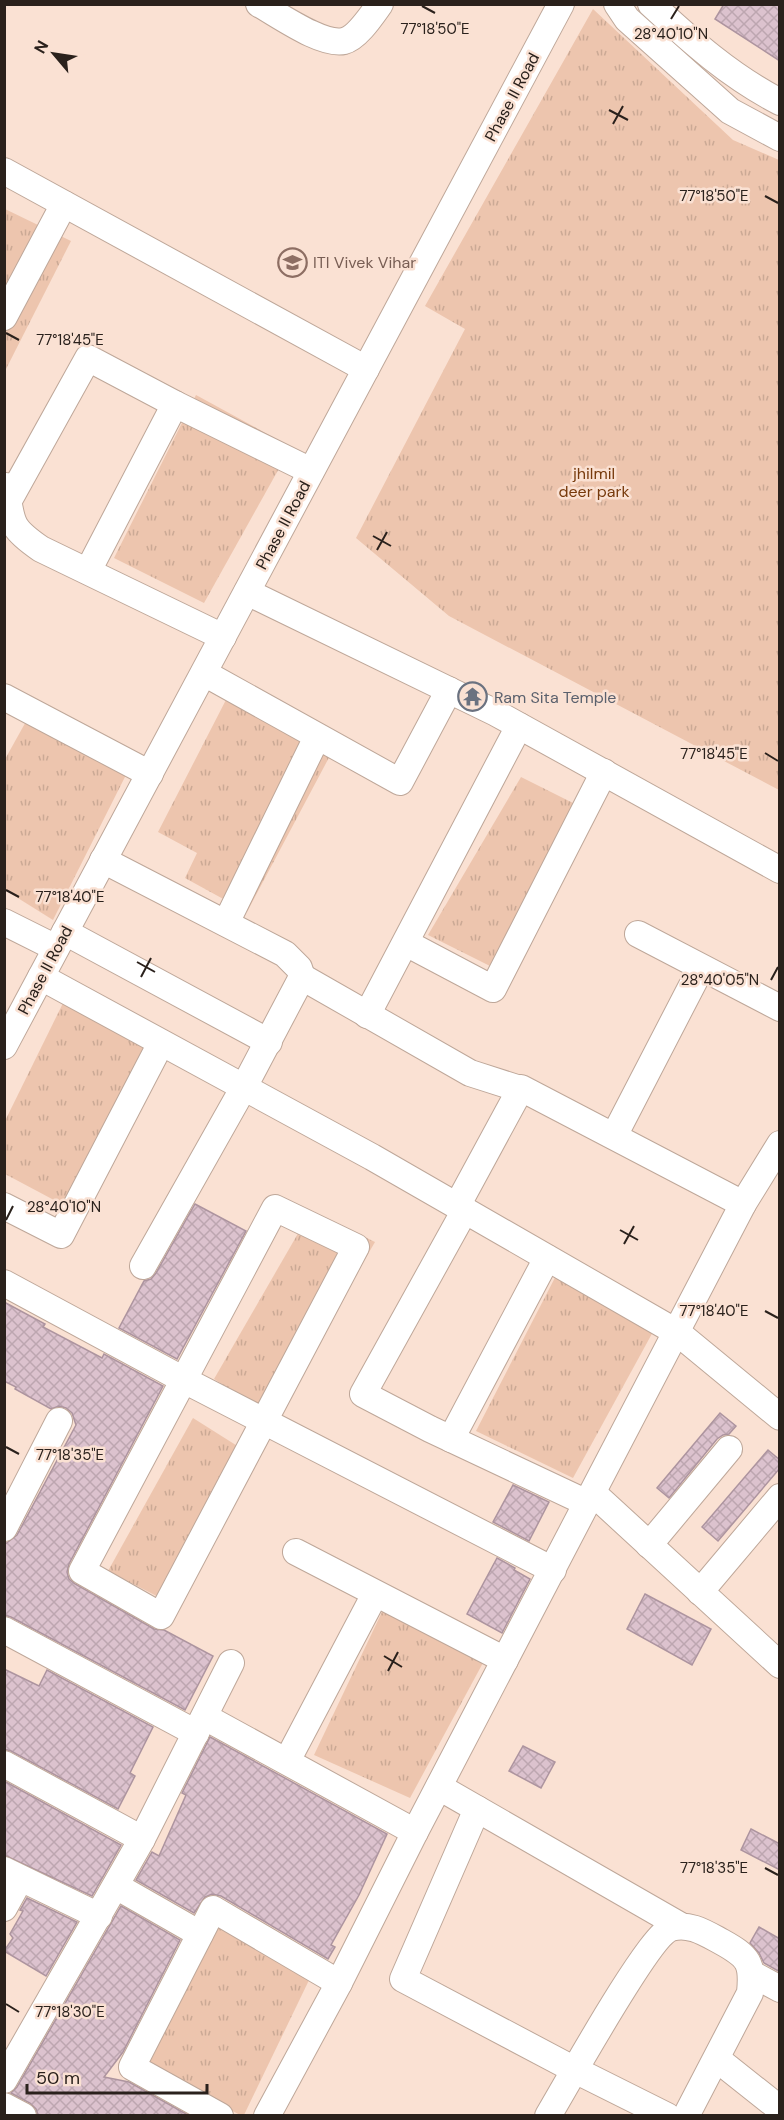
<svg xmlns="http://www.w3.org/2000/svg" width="784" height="2120" viewBox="0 0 784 2120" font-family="'DM Sans',sans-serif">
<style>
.park{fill:url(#park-tufts)}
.building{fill:url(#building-cross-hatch);stroke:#ad949f;stroke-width:1.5}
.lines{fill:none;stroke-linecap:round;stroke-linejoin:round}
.minor-casing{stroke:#bea799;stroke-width:28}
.minor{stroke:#fff;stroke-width:26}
.ticks{fill:none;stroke:#2a211c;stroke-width:2}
.labels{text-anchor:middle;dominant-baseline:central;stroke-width:5;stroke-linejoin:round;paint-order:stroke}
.street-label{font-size:16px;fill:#2a211c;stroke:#fae1d3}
.education-label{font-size:16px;fill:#785e54;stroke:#fae1d3;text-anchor:start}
.park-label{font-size:16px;fill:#773a0c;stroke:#fae1d3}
.worship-label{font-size:16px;fill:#5b616d;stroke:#fae1d3;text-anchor:start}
.ticks-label{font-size:15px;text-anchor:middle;fill:#2a211c;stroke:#fae1d3;stroke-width:5;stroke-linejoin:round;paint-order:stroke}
</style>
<defs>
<pattern id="park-tufts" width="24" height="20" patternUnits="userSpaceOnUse" patternTransform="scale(1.5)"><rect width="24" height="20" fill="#edc5ae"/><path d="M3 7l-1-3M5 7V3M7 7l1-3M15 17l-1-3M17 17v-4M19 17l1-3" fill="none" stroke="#cba995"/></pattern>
<pattern id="building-cross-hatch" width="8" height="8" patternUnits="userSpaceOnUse" patternTransform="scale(1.5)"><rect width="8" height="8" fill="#dcc2ce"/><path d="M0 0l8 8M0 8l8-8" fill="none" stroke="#bda6b0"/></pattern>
</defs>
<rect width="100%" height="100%" fill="#fae1d3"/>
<!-- park -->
<g class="park">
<path d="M593,9l140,131 46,20v630l-330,-174 -93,-78 109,-209 -40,-23z"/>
<path d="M5,209l66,32 -66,130z"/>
<path d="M196,395l95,52 -87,156 -90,-45z"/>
<path d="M229,694l104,56 -86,162 -62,-34 12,-25 -39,-21z"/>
<path d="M38,700l97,57 -82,163 -48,-30 -1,-129z"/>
<path d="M521,777l74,37 -81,164 -86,-43z"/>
<path d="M67,995l100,59 -83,162 -79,-42 -1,-51z"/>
<path d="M311,1211l64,31 -102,175 -59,-38z"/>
<path d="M562,1264l98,55 -87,159 -97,-47z"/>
<path d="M193,1418l65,41 -78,149 -72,-37z"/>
<path d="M391,1593l100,55 -81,150 -96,-43z"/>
<path d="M219,1924l92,52 -67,139h-4l-95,-52z"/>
</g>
<!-- building -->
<g class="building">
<path d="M724,4h56v57l-65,-42z"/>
<path d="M195,1204l51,27 -69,128 -58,-31 25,-47 7,-2 5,-6z"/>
<path d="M4,1302l41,22 -2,3 59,31 2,-4 59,32 -94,178 -2,8 2,7 6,5 79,45 10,1 49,26 -28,54 -174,-93 -7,-2v-70l13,-10 59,-110 -4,-12 -6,-5 -7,-2 -8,3 -36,-20 1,-2 -12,-6z"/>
<path d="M720,1413l16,13 -7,8 -6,1 -6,4 -48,59 -12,-10z"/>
<path d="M768,1450l12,10v8l-62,73 -16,-14z"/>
<path d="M513,1485l36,17 -20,39 -36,-19z"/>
<path d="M497,1558l18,10 -1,2 16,9 -28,54 -35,-19z"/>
<path d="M645,1594l66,35 -19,36 -65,-36z"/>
<path d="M4,1669l35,17 8,-16 106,57 -23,46 5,3 -17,33 -107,-58 -7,-2z"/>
<path d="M210,1737l177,97 -28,61 -28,50 4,2 -7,12 -107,-63 -9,-2 -7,3 -11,16 -58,-33 16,-28 7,4 27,-61 -4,-2z"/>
<path d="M523,1746l32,16 -14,26 -32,-17z"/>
<path d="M4,1781l117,64 -29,51 -88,-41z"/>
<path d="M751,1829l29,15v26l-39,-20z"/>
<path d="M27,1898l50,24 -31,54 -42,-25 9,-13 -3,-4 13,-23 -3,-1z"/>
<path d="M121,1906l59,34 -57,112 -19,25 25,5 59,33h-150l-2,-6 -6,-6 -19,-10 6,-6z"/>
<path d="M759,1927l21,12v33l-16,-9 -5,-10 -9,-10z"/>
</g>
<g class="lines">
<defs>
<g id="minor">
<path d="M259,4c20,11 63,42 85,37 13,-3 28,-26 36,-37"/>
<path d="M617,4l10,15 103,92 50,27"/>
<path d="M651,4c41,38 79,72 129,98"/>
<path d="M4,171l362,198"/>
<path d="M4,317l60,-113"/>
<path d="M6,486c6,37 3,41 35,63l182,88"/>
<path d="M8,502l80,-144 87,46 136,67"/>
<path d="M88,571l87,-167"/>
<path d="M247,592l249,121 284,157"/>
<path d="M204,673l196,109 49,-92"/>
<path d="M4,697l146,77"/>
<path d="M103,860l182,94 14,14 3,9 -58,110 -101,179"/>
<path d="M4,922l52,26"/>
<path d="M226,923l91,-186"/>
<path d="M65,932l204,110"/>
<path d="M638,934l142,74"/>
<path d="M406,943l87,46 111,-217"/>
<path d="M41,977l331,180 306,176 102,84"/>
<path d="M302,977l168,96 50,16"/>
<path d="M367,1015l152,-289"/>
<path d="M4,1046l557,-1042"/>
<path d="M614,1136l87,-168"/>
<path d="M4,1206l57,29 100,-192"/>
<path d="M457,1206l64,-118 222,116"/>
<path d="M275,1208l81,39 -195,369 -79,-45z"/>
<path d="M465,1210l-102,184 67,35 157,74"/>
<path d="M4,1283l180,97 369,190"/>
<path d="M451,1439l96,-181"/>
<path d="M593,1493l187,172"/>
<path d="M4,1528l55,-107"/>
<path d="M649,1545l80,-96"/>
<path d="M296,1552l209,108"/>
<path d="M700,1592l80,-95"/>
<path d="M4,1630l192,103"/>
<path d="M205,1717l210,115"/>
<path d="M287,1761l88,-167"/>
<path d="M4,1764l138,75"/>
<path d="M439,1787l242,139"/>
<path d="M477,1809l-74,170 172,91 92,46"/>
<path d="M4,1870l95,46"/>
<path d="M116,1886l84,48"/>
<path d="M4,1908l16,-29"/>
<path d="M752,1974l28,15"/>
<path d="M717,2059l63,50"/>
<path d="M4,2080l138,-241 89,-176"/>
<path d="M4,2106l19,10"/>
<path d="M220,2116l-88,-49 81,-158 126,74"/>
<path d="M267,2116l72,-133 76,-151 328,-628 37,-60"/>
<path d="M548,2116c18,-30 100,-179 123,-188 18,-6 36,6 51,14 27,15 31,21 28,51l-64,123"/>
</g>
</defs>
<!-- minor casing -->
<use href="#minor" class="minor-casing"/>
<!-- minor -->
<use href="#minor" class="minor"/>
</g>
<!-- ticks -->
<path class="ticks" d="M422,6l13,7M671,19l8,-13M609,110l19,10M613,124l10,-18M765,196l13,7M6,333l13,7M373,536l18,10M377,550l10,-18M765,753l13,8M6,890l13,7M137,962l18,10M141,977l10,-19M771,980l7,-13M6,1220l7,-14M620,1230l18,10M624,1244l10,-18M765,1311l13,7M6,1447l13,7M384,1656l18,11M388,1671l10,-19M765,1868l13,7M6,2004l13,8"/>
<!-- icons -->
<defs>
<symbol id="university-ring" viewBox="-11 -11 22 22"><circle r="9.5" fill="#fae1d3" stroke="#8d6e63" stroke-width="1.5"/><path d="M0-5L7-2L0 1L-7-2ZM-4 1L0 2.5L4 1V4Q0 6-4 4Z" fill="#8d6e63"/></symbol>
<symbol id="temple-ring" viewBox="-11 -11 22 22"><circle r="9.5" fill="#fae1d3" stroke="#6b7280" stroke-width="1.5"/><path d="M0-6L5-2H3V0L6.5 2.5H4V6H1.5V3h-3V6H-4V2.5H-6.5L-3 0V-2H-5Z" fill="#6b7280"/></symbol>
</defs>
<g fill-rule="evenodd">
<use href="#university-ring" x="276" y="246" width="33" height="33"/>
<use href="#temple-ring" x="456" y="680" width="33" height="33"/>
</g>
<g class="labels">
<!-- street labels -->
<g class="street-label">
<text transform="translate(512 97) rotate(-62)">Phase II Road</text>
<text transform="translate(283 525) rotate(-62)">Phase II Road</text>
<text transform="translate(45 970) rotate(-62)">Phase II Road</text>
</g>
<!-- education labels -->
<g class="education-label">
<text x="313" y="262">ITI Vivek Vihar</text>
</g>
<!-- park labels -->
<g class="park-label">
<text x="594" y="473">jhilmil<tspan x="594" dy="18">deer park</tspan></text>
</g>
<!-- worship labels -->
<g class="worship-label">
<text x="494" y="697">Ram Sita Temple</text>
</g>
</g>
<g class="ticks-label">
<text x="435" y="34">77°18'50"E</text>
<text x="671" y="39">28°40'10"N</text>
<text x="714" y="201">77°18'50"E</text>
<text x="70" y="345">77°18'45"E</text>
<text x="714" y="759">77°18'45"E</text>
<text x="70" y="902">77°18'40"E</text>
<text x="720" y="985">28°40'05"N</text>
<text x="64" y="1212">28°40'10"N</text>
<text x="714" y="1316">77°18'40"E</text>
<text x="70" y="1460">77°18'35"E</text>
<text x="714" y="1873">77°18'35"E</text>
<text x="70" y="2017">77°18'30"E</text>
</g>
<!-- border -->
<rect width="784" height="2120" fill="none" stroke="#2a211c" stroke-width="12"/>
<!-- north arrow -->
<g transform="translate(54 54) rotate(299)" stroke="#fae1d3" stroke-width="4.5" paint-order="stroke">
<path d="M0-4.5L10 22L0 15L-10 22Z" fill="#2a211c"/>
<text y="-9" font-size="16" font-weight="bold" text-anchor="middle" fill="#2a211c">N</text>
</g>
<!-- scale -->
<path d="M27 2084v9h180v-9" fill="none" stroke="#2a211c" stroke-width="3"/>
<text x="36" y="2084" font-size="18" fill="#2a211c" stroke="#fae1d3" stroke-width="4.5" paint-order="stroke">50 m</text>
</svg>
